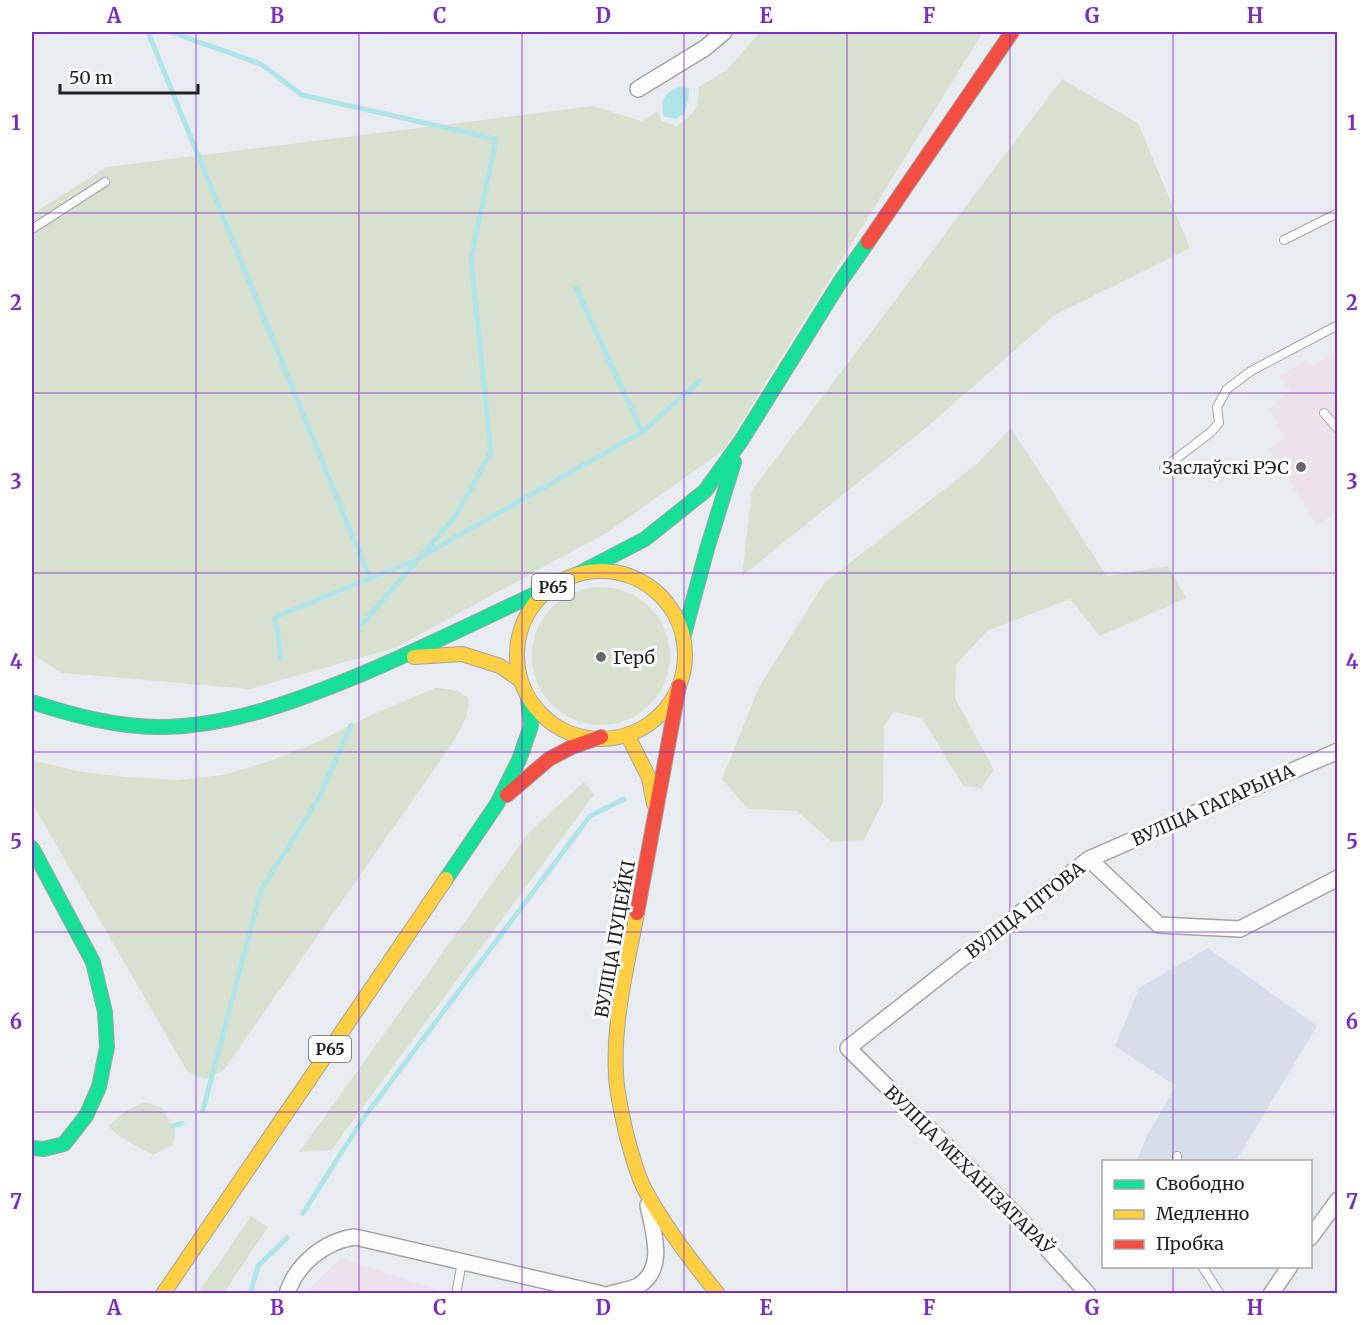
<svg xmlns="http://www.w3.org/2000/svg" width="1369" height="1325" viewBox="0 0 1369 1325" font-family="Merriweather,serif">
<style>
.industrial{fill:#ece2ec}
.built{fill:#d6dfe9}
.green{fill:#d8e1d0}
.water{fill:#afe5e9}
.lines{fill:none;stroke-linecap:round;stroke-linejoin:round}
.stream{stroke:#afe5e9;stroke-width:5}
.lane-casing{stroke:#a2a4a7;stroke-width:10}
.street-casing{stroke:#a2a4a7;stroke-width:18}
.fast-casing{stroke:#a2a4a7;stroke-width:16}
.slow-casing{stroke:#a2a4a7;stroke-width:16}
.jam-casing{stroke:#a2a4a7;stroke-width:16}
.lane{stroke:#fcfcfd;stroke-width:8}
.street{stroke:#fcfcfd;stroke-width:15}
.fast{stroke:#16e098;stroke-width:14}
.slow{stroke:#ffcf43;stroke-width:14}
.jam{stroke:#f24e42;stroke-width:14}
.grid{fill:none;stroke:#7b2cbf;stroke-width:1.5;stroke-opacity:0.55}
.poi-dot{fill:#65686b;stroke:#fff;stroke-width:2}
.labels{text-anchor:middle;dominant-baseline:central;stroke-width:6;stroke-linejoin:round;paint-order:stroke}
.shield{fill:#fff;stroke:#626466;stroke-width:1.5}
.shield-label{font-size:16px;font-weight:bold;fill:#1e2124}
.poi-label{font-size:18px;fill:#1e2124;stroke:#fff;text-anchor:end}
.street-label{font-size:18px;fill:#1e2124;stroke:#fff}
.neatline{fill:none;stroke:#7b2cbf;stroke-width:2}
.grid-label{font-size:20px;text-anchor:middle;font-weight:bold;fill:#7b2cbf}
</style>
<rect width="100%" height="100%" fill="#e8ecf0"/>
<!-- industrial -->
<g class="industrial">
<path d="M1337,351v161l-20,13 -48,-76 16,-11 -16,-29 21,-18 -10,-15 27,-17 5,8z"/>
<path d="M341,1258l105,35h-141z"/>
</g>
<!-- built -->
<path class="built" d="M1208,948l109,78 -81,135h-100l13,-29 27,-46 -61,-40 24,-58z"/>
<!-- green -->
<g class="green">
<path d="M760,32h223l-259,418 -116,82 -213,116 -145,41 -188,-16 -30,-19v-440l75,-47 486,-61 48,15 16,-9 5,9 15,5c15,-10 24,-19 21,-39l28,-16z"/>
<path d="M1062,79l76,44 52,125 -135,67 -128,112 -185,149 10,-86z"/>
<path d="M1011,428l96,148 61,-10 18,32 -86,38 -30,-37 -83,32 -31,34 -1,33 39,72 -12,18 -19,-2 -41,-68 -28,-6 -10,14 -1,76 -19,38 -32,2 -35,-31 -49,-2 -26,-30 37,-92 66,-105 153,-119z"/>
<circle cx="601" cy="656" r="69"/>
<path d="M435,688c14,1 26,1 34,12l-2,15 -13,26 -231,330 -18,8 -18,-8 -155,-268v-42l17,3 33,8 44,5 52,3 45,-5 44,-13 48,-19 54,-27z"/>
<path d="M584,782l10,13 -263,355 -32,2 231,-321z"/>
<path d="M145,1102l17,6 13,22 -2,15 -20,10 -31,-17 -14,-12 18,-15z"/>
<path d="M251,1216l17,11 -44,66h-26z"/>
</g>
<!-- water -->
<path class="water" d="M682,86l7,2 -1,13 -4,13 -9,5 -11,-2c-5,-18 1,-25 18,-31z"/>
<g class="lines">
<!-- stream -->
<g class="stream">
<path d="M148,32l222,547"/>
<path d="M171,32l90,32 41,31 194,44 -25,120 20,193 -36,65 -93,107"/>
<path d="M576,288l66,144 58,-51"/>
<path d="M424,555l218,-123"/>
<path d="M281,657l-6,-40 141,-57"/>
<path d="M203,1110l58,-220 59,-94 31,-71"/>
<path d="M173,1126l9,-3"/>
<path d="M303,1213l60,-94 227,-303 34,-17"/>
<path d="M250,1294l8,-28 29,-28"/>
</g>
<defs>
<g id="lane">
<path d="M32,229l73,-47"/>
<path d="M1284,240l54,-27"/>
<path d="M1324,413l14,16"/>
<path d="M1164,468l47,-36 8,-9 -2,-16 10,-18 24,-18 87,-46"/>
<path d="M1177,1156v6"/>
<path d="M1202,1266l18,28"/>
<path d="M456,1294l6,-32"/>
</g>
<g id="street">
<path d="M638,89l67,-41 19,-16"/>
<path d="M1089,859l249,-108"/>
<path d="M1310,1238l28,-38"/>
<path d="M287,1294c9,-30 38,-53 68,-57l247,57"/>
<path d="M610,1294c9,-3 20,-4 28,-8 29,-17 15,-55 10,-81"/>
<path d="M1088,1294l-67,-74 -173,-172 241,-189 70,66 81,4 98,-51"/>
<path d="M1271,1294l19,-28"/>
</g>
<g id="fast">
<path d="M576,575l69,-36 60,-48 36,-50 99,-159 28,-40"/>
<path d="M683,638l24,-89 27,-87"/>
<path d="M32,702c43,14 88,26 134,25 68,-2 133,-27 196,-53 68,-29 135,-62 202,-94"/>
<path d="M32,848l61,114 12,50 2,35 -8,40 -13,29 -22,28 -20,5 -12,-1"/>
<path d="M446,879l51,-75 22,-44 12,-34 -3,-27"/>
</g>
<g id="slow">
<circle cx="601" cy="655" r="84"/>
<path d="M414,657l48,-3 38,12 20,14"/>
<path d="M628,736l21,42 5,26"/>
<path d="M637,913c-10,53 -24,108 -21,162 1,20 6,39 10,58 5,19 10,40 19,57 20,37 46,71 73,104"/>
<path d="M163,1294l283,-415"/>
</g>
<g id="jam">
<path d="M868,242l144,-210"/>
<path d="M507,795l42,-36 23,-12 29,-10"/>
<path d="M637,913l42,-227"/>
</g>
</defs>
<!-- lane casing -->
<use href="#lane" class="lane-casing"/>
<!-- street casing -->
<use href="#street" class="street-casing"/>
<!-- fast casing -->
<use href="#fast" class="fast-casing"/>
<!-- slow casing -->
<use href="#slow" class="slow-casing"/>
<!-- jam casing -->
<use href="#jam" class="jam-casing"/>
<!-- lane -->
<use href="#lane" class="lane"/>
<!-- street -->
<use href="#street" class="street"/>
<!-- fast -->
<use href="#fast" class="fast"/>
<!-- slow -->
<use href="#slow" class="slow"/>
<!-- jam -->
<use href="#jam" class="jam"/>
</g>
<!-- grid -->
<path class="grid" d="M196,32v1262M359,32v1262M522,32v1262M684,32v1262M847,32v1262M1010,32v1262M1173,32v1130M32,213h1306M32,393h1306M32,573h1306M32,752h1306M32,932h1306M32,1112h1306M1173,1266v28"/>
<!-- markers -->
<g class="poi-dot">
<circle cx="1301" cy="467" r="6"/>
<circle cx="601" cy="657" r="6"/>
</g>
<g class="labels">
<!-- shield labels -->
<g class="shield">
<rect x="532" y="574" width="42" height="26" rx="4.5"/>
<rect x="309" y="1036" width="42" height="26" rx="4.5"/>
</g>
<g class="shield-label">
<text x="553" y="587">Р65</text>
<text x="330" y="1049">Р65</text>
</g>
<!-- poi labels -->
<g class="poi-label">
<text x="1289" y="467">Заслаўскі РЭС</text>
<text x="613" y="657" text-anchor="start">Герб</text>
</g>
<!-- street labels -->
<g class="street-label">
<text transform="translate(1213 805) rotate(-24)">ВУЛІЦА ГАГАРЫНА</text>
<text transform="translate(1025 910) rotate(-38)">ВУЛІЦА ЦІТОВА</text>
<text transform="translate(615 939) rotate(-80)">ВУЛІЦА ПУЦЕЙКІ</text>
<text transform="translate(969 1170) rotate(45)">ВУЛІЦА МЕХАНІЗАТАРАЎ</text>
</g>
</g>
<!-- border -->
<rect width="1369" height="1325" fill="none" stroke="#ffffff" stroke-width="66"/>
<!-- legend -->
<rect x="1102" y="1160" width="210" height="108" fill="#ffffff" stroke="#a5a6a7" stroke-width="1.5"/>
<rect x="1114" y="1180" width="30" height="9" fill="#16e098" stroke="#a5a6a7" stroke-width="1.5"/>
<text x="1156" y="1190" font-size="18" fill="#1e2124">Свободно</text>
<rect x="1114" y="1210" width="30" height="9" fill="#ffcf43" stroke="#a5a6a7" stroke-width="1.5"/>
<text x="1156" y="1220" font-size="18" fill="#1e2124">Медленно</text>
<rect x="1114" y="1240" width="30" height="9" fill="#f24e42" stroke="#a5a6a7" stroke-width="1.5"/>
<text x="1156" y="1250" font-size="18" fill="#1e2124">Пробка</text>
<!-- scale -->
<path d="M60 84v9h138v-9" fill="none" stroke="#1e2124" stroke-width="3"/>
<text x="69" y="84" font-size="18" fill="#1e2124" stroke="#ffffff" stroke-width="4.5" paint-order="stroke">50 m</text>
<rect x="33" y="33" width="1303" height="1259" class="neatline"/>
<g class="grid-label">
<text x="114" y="23">A</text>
<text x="277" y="23">B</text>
<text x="440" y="23">C</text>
<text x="603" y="23">D</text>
<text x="766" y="23">E</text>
<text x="929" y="23">F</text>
<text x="1092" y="23">G</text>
<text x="1255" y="23">H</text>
<text x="16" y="130">1</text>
<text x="1352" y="130">1</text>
<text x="16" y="310">2</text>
<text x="1352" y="310">2</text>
<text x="16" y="489">3</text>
<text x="1352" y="489">3</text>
<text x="16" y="669">4</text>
<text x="1352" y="669">4</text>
<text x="16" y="849">5</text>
<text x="1352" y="849">5</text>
<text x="16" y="1029">6</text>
<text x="1352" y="1029">6</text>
<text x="16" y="1209">7</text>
<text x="1352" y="1209">7</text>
<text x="114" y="1315">A</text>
<text x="277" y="1315">B</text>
<text x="440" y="1315">C</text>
<text x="603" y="1315">D</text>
<text x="766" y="1315">E</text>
<text x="929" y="1315">F</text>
<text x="1092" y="1315">G</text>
<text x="1255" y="1315">H</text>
</g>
</svg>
